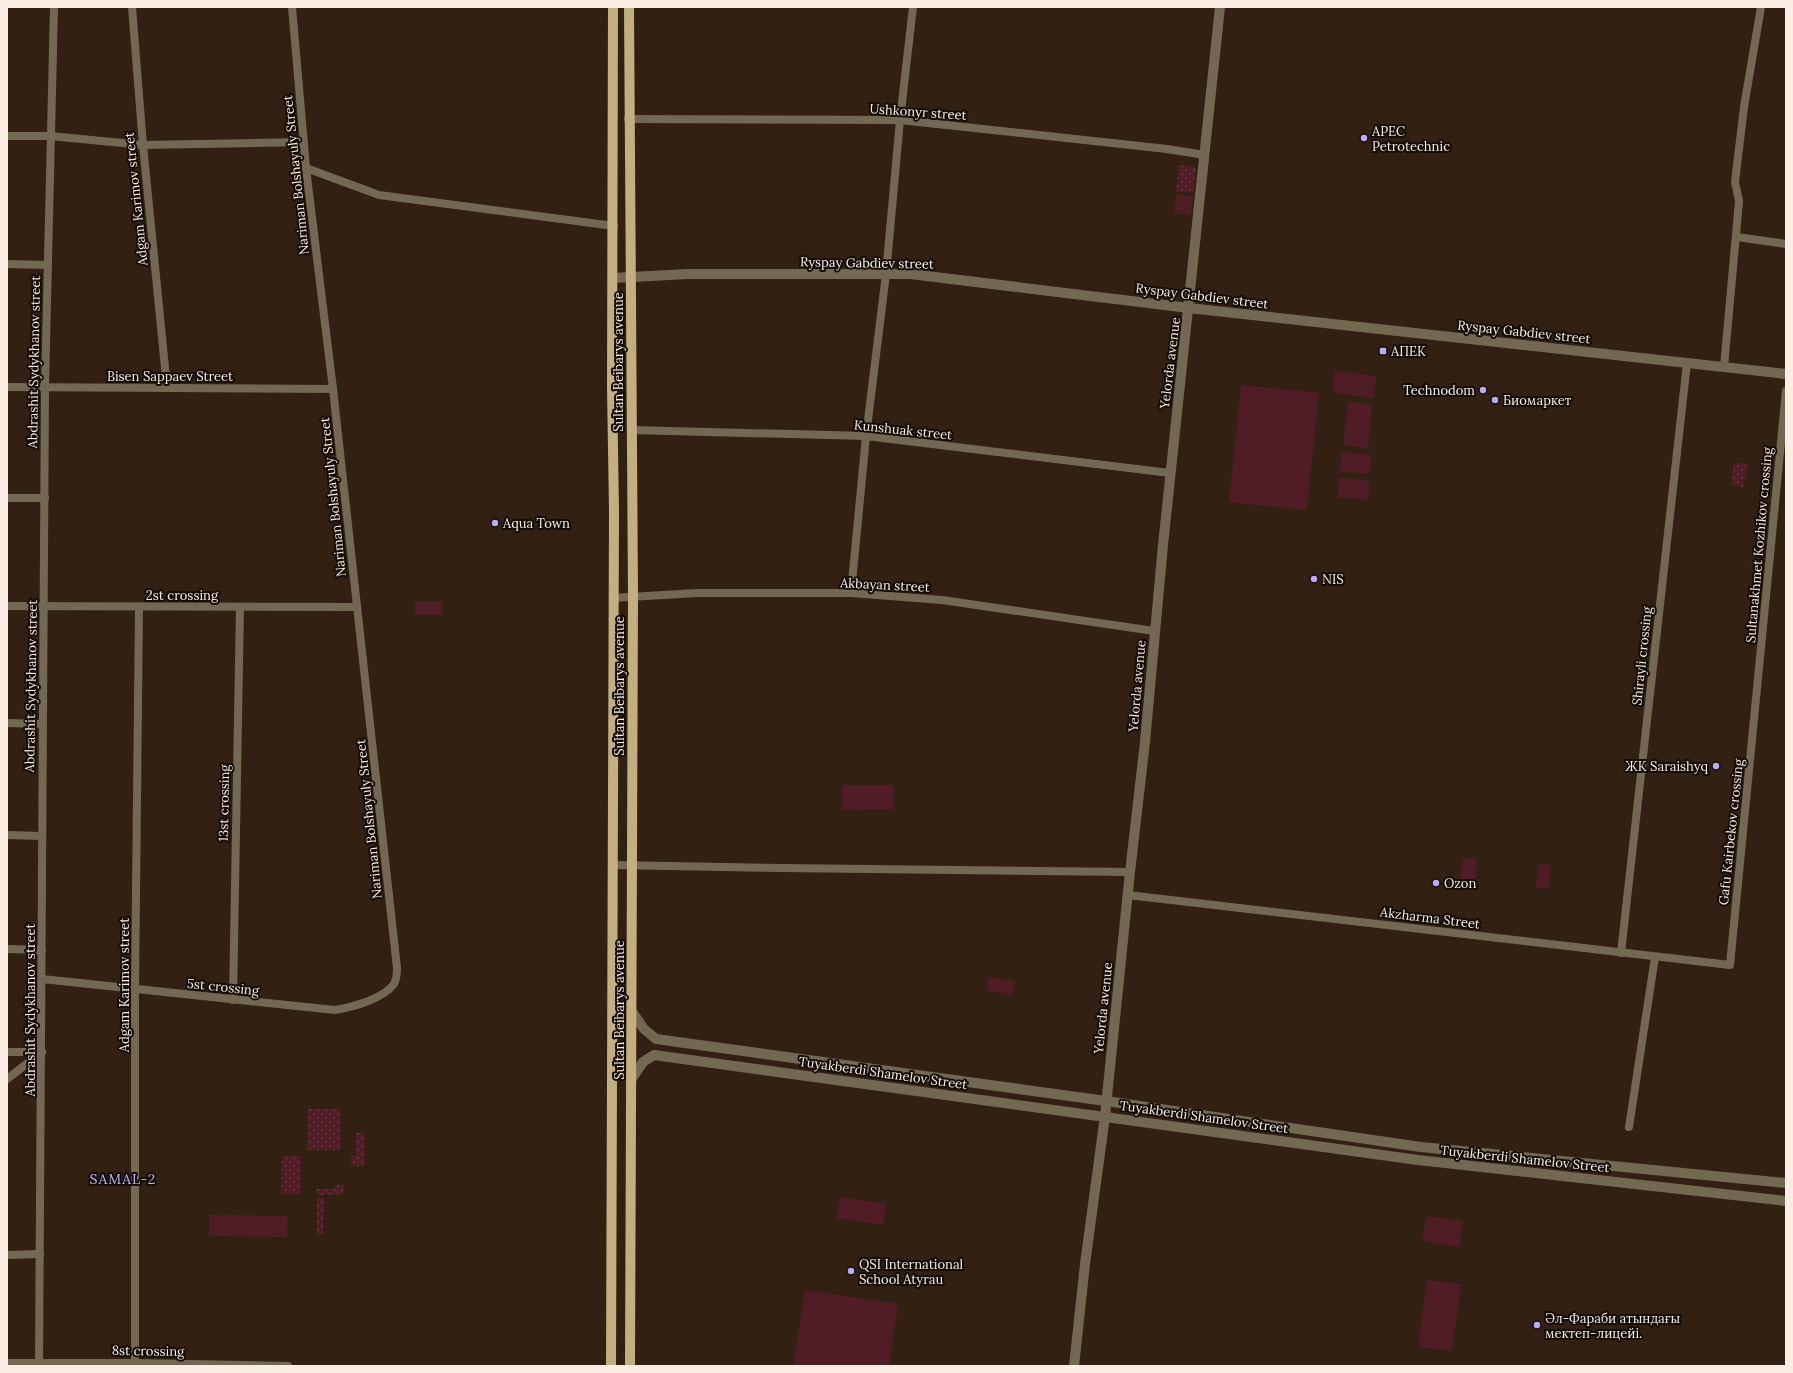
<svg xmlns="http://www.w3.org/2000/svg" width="1793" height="1373" viewBox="0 0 1793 1373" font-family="Lora,serif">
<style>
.green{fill:url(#green-dots)}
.pitch{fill:#501d27}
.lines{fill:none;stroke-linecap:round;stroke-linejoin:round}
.minor{stroke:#736953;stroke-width:8}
.tertiary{stroke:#736953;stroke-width:10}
.primary{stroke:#c2ae7e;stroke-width:10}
.poi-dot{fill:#b9abf7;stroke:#140c06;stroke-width:1.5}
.labels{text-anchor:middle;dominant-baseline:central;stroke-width:4;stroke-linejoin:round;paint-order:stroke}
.street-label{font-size:13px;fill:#faeee4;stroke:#140c06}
.poi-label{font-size:13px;fill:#faeee4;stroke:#140c06;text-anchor:start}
.neighbourhood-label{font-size:14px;letter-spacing:1px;fill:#c3b6fd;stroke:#140c06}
</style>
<defs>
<pattern id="green-dots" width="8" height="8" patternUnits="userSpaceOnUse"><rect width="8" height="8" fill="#501d27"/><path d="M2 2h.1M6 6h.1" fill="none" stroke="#6a3e46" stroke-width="1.8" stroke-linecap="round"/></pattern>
</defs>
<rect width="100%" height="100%" fill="#322112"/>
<!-- green -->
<g class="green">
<path d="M1179,165l17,2 -3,26 -17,-2z"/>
<path d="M1734,463l13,1 -3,23 -13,-2z"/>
<rect x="307" y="1109" width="34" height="41"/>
<path d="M356,1133h9v33h-14v-11h5z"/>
<path d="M285,1156h16v38h-20l1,-35 3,-1z"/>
<path d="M335,1185h9v9l-27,1v-6h17z"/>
<path d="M317,1198h7l-1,36h-6z"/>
</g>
<!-- pitch -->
<g class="pitch">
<path d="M1176,194l17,2 -2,19 -17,-2z"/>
<path d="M1335,371l41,5 -2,22 -41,-5z"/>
<path d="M1241,385l78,8 -12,117 -78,-8z"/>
<path d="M1348,402l24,2 -4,44 -25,-3z"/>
<path d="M1341,452l31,3 -2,19 -31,-3z"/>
<path d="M1339,478l31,3 -2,19 -31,-3z"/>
<rect x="415" y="601" width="27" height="14"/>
<path d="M842,785h52v24l-52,1z"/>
<path d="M1463,858l14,1 -2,24 -14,-1z"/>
<path d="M1538,864l13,1 -2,24 -13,-1z"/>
<path d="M989,977l26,4 -2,14 -26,-4z"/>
<path d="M840,1197l46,7 -3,21 -47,-7z"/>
<path d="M209,1215l79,1 -1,21 -78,-1z"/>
<path d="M1426,1216l37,5 -4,26 -37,-6z"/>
<path d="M1427,1280l34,4 -9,67 -34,-4z"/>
<path d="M805,1290l93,14 -9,62h-96z"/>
</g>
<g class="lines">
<!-- minor -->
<g class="minor">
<path d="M132,7l11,138 24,243"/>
<path d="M628,119l272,1 267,29 38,6"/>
<path d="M7,136h43l93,9 161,-3"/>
<path d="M306,168l73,27 235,31"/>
<path d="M1737,237l49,7"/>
<path d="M7,264l40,1"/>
<path d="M1724,367l15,-166 -4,-19 9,-75 17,-100"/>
<path d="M7,387l326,2"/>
<path d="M631,430l235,6 304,37"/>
<path d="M7,498h38"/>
<path d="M851,593l15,-157 20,-162 14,-154 13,-113"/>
<path d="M613,598l84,-5h154l91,7 212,31"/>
<path d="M7,606l350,1"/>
<path d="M7,723l36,1"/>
<path d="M7,835l35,1"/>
<path d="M613,865l169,3 348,4"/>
<path d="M1128,895l602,70 56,-574"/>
<path d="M7,949l35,1"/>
<path d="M1621,953l66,-590"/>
<path d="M42,979l293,31c18,-3 48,-11 59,-26 2,-4 3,-11 3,-16l-64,-579 -27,-221 -14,-161"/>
<path d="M233,1000l7,-393"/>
<path d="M7,1052h35"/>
<path d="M7,1079l35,-27"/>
<path d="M1629,1127l26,-170"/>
<path d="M7,1255l33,-1"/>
<path d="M7,1363h128l153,3"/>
<path d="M135,1363v-373l4,-383"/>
<path d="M39,1366l6,-979 9,-380"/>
</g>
<!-- tertiary -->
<g class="tertiary">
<path d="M613,278l75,-4h222l279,34 597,66"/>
<path d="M633,1013l11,16 12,10 450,62 315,46 365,36"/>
<path d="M631,1080l12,-18 11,-7 764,105 368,41"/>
<path d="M1074,1366l11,-102 20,-148 25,-244 15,-130 18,-197 57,-538"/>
</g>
<!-- primary -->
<g class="primary">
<path d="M629,7l4,589 -3,770"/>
<path d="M611,1366l3,-856 -2,-121 1,-382"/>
</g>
</g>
<!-- markers -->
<g class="poi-dot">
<circle cx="1364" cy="138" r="4"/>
<rect x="1379" y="347" width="8" height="8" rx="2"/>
<circle cx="1483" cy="390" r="4"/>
<circle cx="1495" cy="400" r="4"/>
<circle cx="495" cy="523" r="4"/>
<circle cx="1314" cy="579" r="4"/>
<circle cx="1716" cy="766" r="4"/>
<circle cx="1436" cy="883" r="4"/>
<circle cx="851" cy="1271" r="4"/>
<circle cx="1537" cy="1325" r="4"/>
</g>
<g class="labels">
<!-- street labels -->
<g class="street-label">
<text transform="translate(918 112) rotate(4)">Ushkonyr street</text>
<text transform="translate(296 175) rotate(-96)">Nariman Bolshayuly Street</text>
<text transform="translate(136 199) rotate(-96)">Adgam Karimov street</text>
<text transform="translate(867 263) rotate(1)">Ryspay Gabdiev street</text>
<text transform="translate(1202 296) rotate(7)">Ryspay Gabdiev street</text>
<text transform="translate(1524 332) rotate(6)">Ryspay Gabdiev street</text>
<text transform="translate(34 362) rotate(-89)">Abdrashit Sydykhanov street</text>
<text transform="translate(618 362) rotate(-90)">Sultan Beibarys avenue</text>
<text transform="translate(1170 363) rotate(-83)">Yelorda avenue</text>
<text x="170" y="376">Bisen Sappaev Street</text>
<text transform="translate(903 430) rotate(6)">Kunshuak street</text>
<text transform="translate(333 497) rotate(-96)">Nariman Bolshayuly Street</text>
<text transform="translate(1759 545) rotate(-85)">Sultanakhmet Kozhikov crossing</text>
<text transform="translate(885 585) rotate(3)">Akbayan street</text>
<text x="182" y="595">2st crossing</text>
<text transform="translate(1642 656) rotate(-84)">Shirayli crossing</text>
<text transform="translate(31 686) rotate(-89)">Abdrashit Sydykhanov street</text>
<text transform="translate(619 686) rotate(-90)">Sultan Beibarys avenue</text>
<text transform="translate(1137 686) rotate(-85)">Yelorda avenue</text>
<text transform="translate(224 803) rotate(-89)">13st crossing</text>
<text transform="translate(369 819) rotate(-96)">Nariman Bolshayuly Street</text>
<text transform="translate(1731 832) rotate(-84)">Gafu Kairbekov crossing</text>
<text transform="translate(1430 918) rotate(7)">Akzharma Street</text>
<text transform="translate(124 985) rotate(-90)">Adgam Karimov street</text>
<text transform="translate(223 987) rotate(6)">5st crossing</text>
<text transform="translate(1103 1008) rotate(-84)">Yelorda avenue</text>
<text transform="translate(30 1010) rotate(-90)">Abdrashit Sydykhanov street</text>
<text transform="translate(619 1010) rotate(-90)">Sultan Beibarys avenue</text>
<text transform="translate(883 1073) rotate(8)">Tuyakberdi Shamelov Street</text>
<text transform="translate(1204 1117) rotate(8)">Tuyakberdi Shamelov Street</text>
<text transform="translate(1525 1159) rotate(6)">Tuyakberdi Shamelov Street</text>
<text transform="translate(148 1351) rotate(1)">8st crossing</text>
</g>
<!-- poi labels -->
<g class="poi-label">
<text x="1372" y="131">APEC<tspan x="1372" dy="15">Petrotechnic</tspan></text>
<text x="1391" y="351">АПЕК</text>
<text x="1475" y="390" text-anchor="end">Technodom</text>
<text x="1503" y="400">Биомаркет</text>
<text x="503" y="523">Aqua Town</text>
<text x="1322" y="579">NIS</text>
<text x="1708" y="766" text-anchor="end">ЖК Saraishyq</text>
<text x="1444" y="883">Ozon</text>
<text x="859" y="1264">QSI International<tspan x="859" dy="15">School Atyrau</tspan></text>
<text x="1545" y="1318">Әл-Фараби атындағы<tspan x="1545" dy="15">мектеп-лицейі.</tspan></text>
</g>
<!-- neighbourhood labels -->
<g class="neighbourhood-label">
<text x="123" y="1179">SAMAL-2</text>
</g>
</g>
<!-- border -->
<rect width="1793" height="1373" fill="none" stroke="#faeee4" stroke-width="16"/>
</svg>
